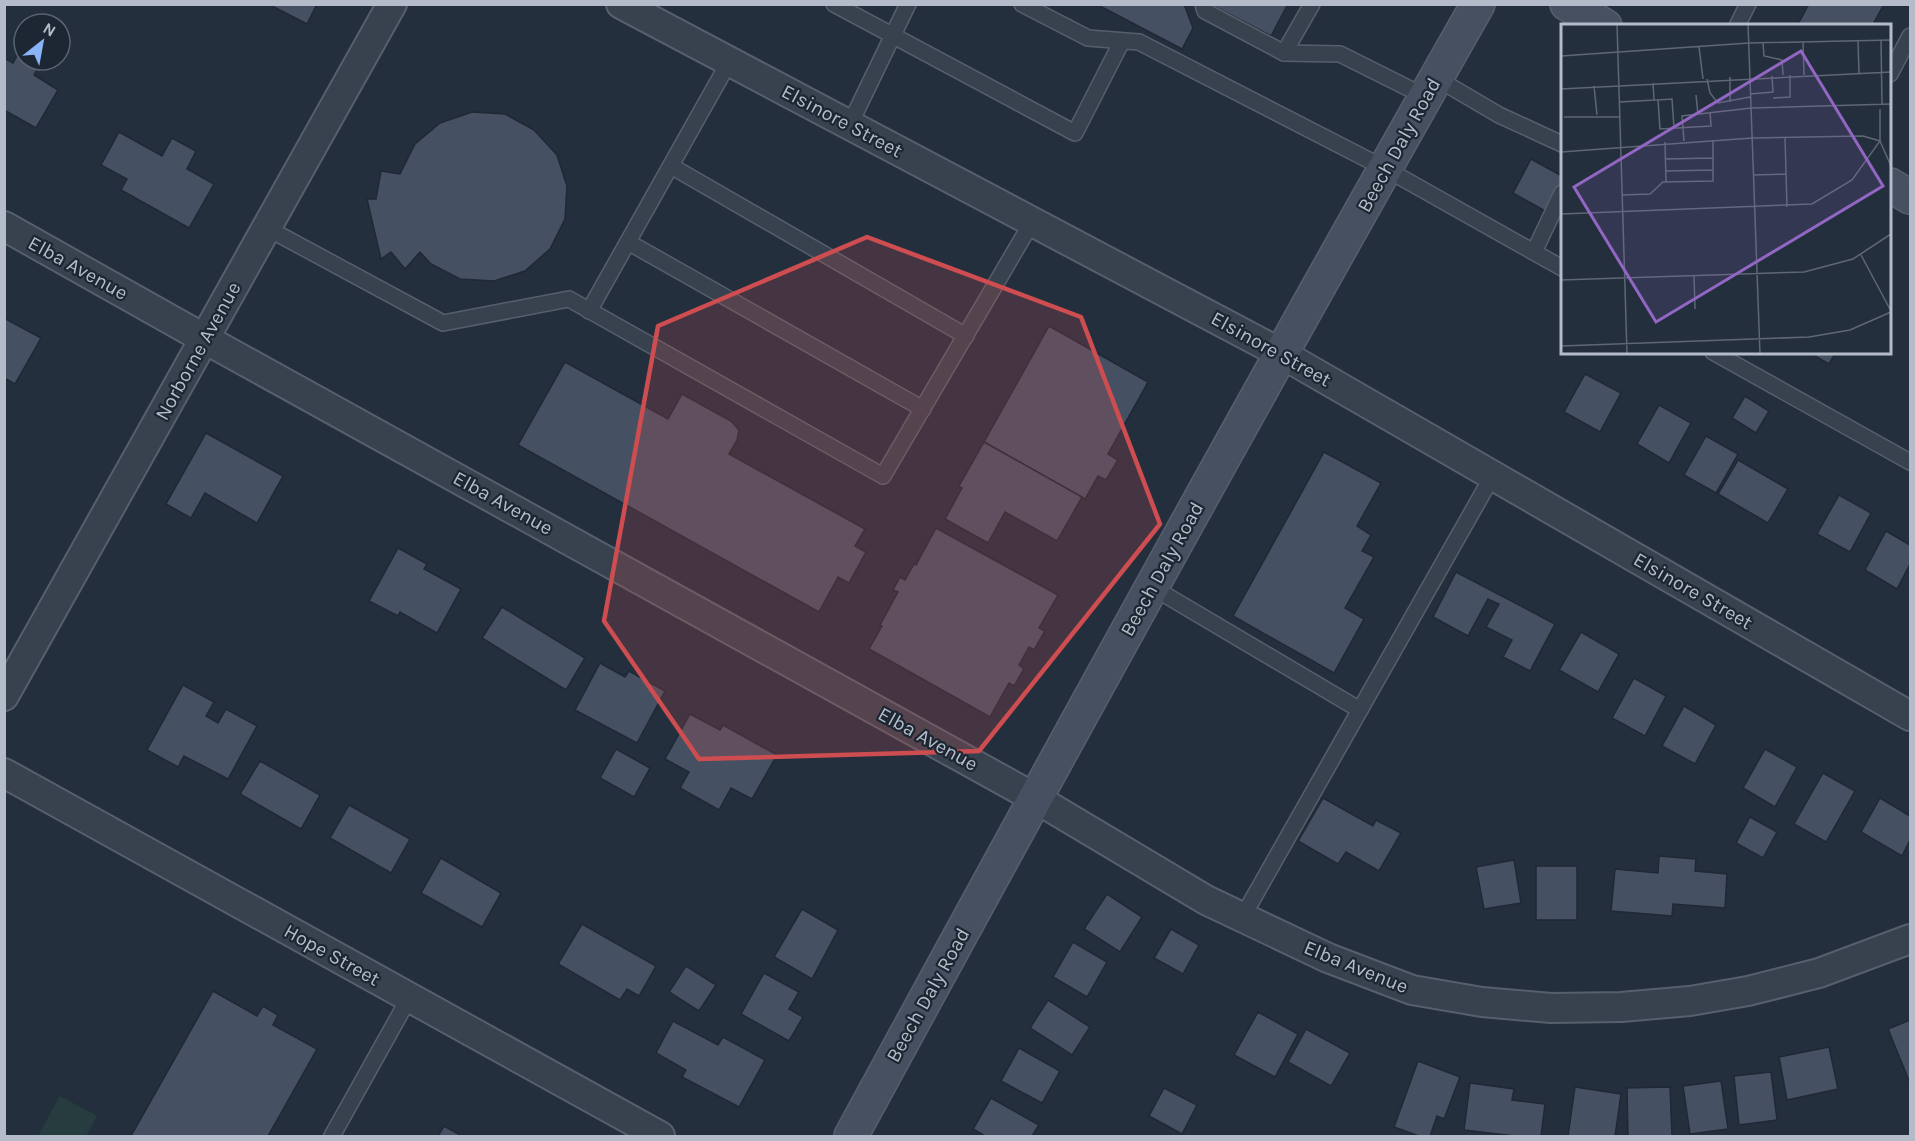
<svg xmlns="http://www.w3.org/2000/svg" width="1915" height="1141" viewBox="0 0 1915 1141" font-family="Karla,sans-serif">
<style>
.green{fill:#263c3f}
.building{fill:#455162;stroke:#1f2835;stroke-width:1.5}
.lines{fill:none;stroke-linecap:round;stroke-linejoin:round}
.service-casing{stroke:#565f6c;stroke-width:18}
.minor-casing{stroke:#565f6c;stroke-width:32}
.secondary-casing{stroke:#565f6c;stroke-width:36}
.service{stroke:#38414e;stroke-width:15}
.minor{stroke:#38414e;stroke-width:28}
.secondary{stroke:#465061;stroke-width:33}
.marked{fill:#ce4d50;fill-opacity:0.2;stroke:#ce4d50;stroke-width:4.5;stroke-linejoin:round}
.labels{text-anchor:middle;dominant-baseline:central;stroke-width:4.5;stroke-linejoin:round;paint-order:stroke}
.street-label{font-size:20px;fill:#b4bcc9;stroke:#1d2633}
.inset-road{fill:none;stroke:#5e6776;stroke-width:1.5}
.view{fill:#9266c3;fill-opacity:0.15;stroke:#9266c3;stroke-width:3}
.inset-edge{fill:none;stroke:#b4bcc9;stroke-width:3}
</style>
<rect width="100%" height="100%" fill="#242f3e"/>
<!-- green -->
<path class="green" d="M60,1096l37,20 -11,20h-48z"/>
<!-- building -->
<g class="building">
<path d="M268,4h49l-10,20z"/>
<path d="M1096,4h88l9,24 -11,21z"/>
<path d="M1210,4h78l-17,32z"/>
<path d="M1809,4h75l-12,22h-75z"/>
<path d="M24,43v17h18l-8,15 24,15 -22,38 -32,-18v-52l9,5z"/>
<path d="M472,112l33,2 29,16 23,25 10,31 -2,33 -15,30 -25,22 -31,10 -34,-2 -29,-15 -11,-12 -15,17 -14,-17 -10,7 -14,-60h9l5,-28 19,3 15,-30 25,-21z"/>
<path d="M119,132l43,24 10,-18 24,13 -9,18 27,15 -25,44 -68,-38 6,-11 -26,-14z"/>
<path d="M1531,159l31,17v7l-15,29 -34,-19z"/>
<path d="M4,318l37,20 -26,46 -11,-6z"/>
<path d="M1049,326l99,56 -40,72 10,6 -12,20 -8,-4 -13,23 -101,-57z"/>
<path d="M1808,352h28l-7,12z"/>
<path d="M565,362l103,57 14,-25 49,27 8,9 -2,10 -8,14 136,75 -10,17 11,6 -17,31 -11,-6 -19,35 -301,-167z"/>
<path d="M1585,374l36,19 -21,39 -36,-20z"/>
<path d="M1745,396l24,15 -13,22 -24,-15z"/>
<path d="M1659,405l32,18 -22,40 -32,-19z"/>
<path d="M206,433l77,43 -26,47 -52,-30 -14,25 -25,-14z"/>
<path d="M1706,436l32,18 -22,39 -32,-18z"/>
<path d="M984,442l98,55 -25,44 -52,-29 -17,31 -43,-24 17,-31 -3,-2z"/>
<path d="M1324,452l57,31 -24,43 14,9 -9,16 12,6 -29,51 19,11 -30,54 -101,-57z"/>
<path d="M1738,460l50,29 -20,34 -50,-29z"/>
<path d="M1839,495l32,18 -21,39 -33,-18z"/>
<path d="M936,528l122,67 -19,33 6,3 -11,19 -5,-3 -10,18 5,4 -10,17 -5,-3 -19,34 -121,-68 13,-23 -2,-1 18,-33 -5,-2 7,-13 5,3 9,-16 2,1z"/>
<path d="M1886,531l24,14v19l-13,25 -32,-19z"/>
<path d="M398,548l29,16 -3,5 37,20 -24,44 -37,-21 -2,4 -29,-15z"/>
<path d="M1456,572l99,52 -25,47 -27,-14 9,-17 -26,-13 13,-23 -11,-5 -20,37 -35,-19z"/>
<path d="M502,607l83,51 -19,32 -84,-52z"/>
<path d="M1581,632l38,22 -21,38 -39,-22z"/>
<path d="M600,663l25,14 4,-6 36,20 -28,52 -62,-33z"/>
<path d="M1634,678l32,18 -21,40 -33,-18z"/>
<path d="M183,685l31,17 -8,14 12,7 8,-14 31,17 -29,53 -44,-23 -6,11 -31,-17z"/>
<path d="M1684,706l32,19 -21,39 -33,-18z"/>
<path d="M690,714l30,16 3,-5 54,30 -25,44 -21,-11 -12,22 -39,-22 9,-16 -24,-13z"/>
<path d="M616,749l34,19 -16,29 -34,-19z"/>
<path d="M1765,749l32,18 -22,40 -32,-19z"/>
<path d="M260,761l60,34 -19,34 -61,-35z"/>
<path d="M1823,773l32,18 -29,51 -32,-18z"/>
<path d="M1323,798l50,28 3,-6 25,13 -22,38 -33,-19 -8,12 -40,-23z"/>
<path d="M1880,798l30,18v24l-8,16 -41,-24z"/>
<path d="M349,805l61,34 -19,34 -61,-35z"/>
<path d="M1750,817l27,15 -14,26 -27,-15z"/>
<path d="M1659,856l37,3 -1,12 32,3 -2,34 -52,-4 -1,12 -61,-5 4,-42 43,4z"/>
<path d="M441,858l60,35 -19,34 -61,-34z"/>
<path d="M1514,860l7,43 -37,6 -8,-42z"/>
<rect x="1536" y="866" width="41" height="54"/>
<path d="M1107,894l35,23 -22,35 -36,-23z"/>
<path d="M802,909l36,21 -26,49 -38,-22z"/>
<path d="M582,924l74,42 -17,30 -12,-7 -7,11 -62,-36z"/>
<path d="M1171,929l28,16 -16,29 -29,-16z"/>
<path d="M1073,942l34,20 -20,35 -34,-20z"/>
<path d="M686,966l30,19 -17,26 -30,-19z"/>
<path d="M764,973l35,19 -10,17 14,8 -14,24 -48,-27z"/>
<path d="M213,991l44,25 6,-10 15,9 -5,10 44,24 -49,87h-137z"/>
<path d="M1048,1000l42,27 -18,28 -42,-27z"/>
<path d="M1258,1012l40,22 -23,43 -41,-22z"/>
<path d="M1910,1020v63l-22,-54z"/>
<path d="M673,1021l45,24 5,-8 42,23 -26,47 -57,-30 4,-7 -30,-17z"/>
<path d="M1306,1029l44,24 -19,33 -43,-24z"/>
<path d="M1829,1047l9,42 -51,11 -8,-43z"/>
<path d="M1019,1048l41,23 -18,32 -41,-22z"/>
<path d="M1418,1061l42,16 -16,42 -7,-3 -7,20h-11l-25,-9z"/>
<path d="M1771,1072l6,48 -38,5 -5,-49z"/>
<path d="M1721,1081l7,48 -38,5 -7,-48z"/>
<path d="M1470,1083l44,6 -2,11 33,4 -4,32h-26l-51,-6z"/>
<path d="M1575,1087l46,7 -6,42h-47z"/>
<path d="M1670,1087l2,49h-44l-1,-48z"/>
<path d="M1164,1088l33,17 -15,29 -33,-18z"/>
<path d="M991,1098l48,27 -7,11h-47l-12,-7z"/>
<path d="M444,1126l18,10h-24z"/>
</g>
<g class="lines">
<defs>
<g id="service">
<path d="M834,4l241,129 47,-92"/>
<path d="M1022,4l66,34 51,4 247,127 176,99"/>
<path d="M1203,4l2,7 79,42 56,1 86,43"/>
<path d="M1737,26l11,-22"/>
<path d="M1284,53l28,-49"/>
<path d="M1890,74l20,-38"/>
<path d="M1436,78l63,37 63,29"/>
<path d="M850,124l58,-120"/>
<path d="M671,166l295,170"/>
<path d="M267,228l176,95 126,-24 314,177 149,-254"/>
<path d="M628,242l295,167"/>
<path d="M1534,252l28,-59"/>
<path d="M589,311l140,-249"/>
<path d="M1713,352l197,110"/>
<path d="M1152,587l208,123"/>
<path d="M1242,918l251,-443"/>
<path d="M332,1136l77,-138"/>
</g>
<g id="minor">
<path d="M621,4l661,350 628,362"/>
<path d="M4,226l201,113 830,459 171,102 122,58 84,32 70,12 69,6 70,-1 69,-6 58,-10 71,-18 91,-34"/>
<path d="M4,696l388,-692"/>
<path d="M4,773l656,363"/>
</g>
<g id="secondary">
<path d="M1567,4l38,22"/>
<path d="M1890,185l20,12"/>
<path d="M851,1136c206,-379 414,-757 627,-1132"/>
</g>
</defs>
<!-- service casing -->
<use href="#service" class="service-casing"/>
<!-- minor casing -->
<use href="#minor" class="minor-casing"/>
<!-- secondary casing -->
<use href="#secondary" class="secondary-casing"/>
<!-- service -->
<use href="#service" class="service"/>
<!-- minor -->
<use href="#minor" class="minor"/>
<!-- secondary -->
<use href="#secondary" class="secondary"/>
</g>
<!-- marked area -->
<path class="marked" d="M867,237l214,80 79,207 -181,227 -280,8 -95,-138 54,-295z"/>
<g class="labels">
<!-- street labels -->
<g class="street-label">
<text transform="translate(842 121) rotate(28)">Elsinore Street</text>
<text transform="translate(1399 145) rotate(-61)">Beech Daly Road</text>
<text transform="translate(78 268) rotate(29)">Elba Avenue</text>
<text transform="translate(1271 349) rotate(29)">Elsinore Street</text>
<text transform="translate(198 351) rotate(-61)">Norborne Avenue</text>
<text transform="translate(503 503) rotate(29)">Elba Avenue</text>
<text transform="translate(1162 569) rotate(-61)">Beech Daly Road</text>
<text transform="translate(1693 591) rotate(30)">Elsinore Street</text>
<text transform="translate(928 739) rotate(29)">Elba Avenue</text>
<text transform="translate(332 955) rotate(29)">Hope Street</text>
<text transform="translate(1356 967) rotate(22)">Elba Avenue</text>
<text transform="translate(928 995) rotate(-61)">Beech Daly Road</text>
</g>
</g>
<!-- overview -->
<g transform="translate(1561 24)">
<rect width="330" height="330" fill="#242f3e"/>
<path class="inset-road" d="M56,0l10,330M187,0l12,330M320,16l1,64M297,17l1,32M242,18l1,33M202,19l1,13 18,4 1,15M138,23l4,32M0,32l188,-13 142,-3M169,53v25M146,55l3,14 8,10 32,-6M33,62l3,29M0,65l330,-17M189,70l23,-2 -1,-16M135,71l2,20M212,74l17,-1v-22M93,76h4l2,29 51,-3 -1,-14M97,76l14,-1 2,29M59,78l34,-2 -1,-17M319,85v32l11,25M3,93h56M224,113l2,70M123,117l-2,-25 69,-8 140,-4M104,118l1,40M0,128l191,-14 111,-2 17,5 -28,39 -40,24 -251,10M105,135l47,-1M105,147l47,-1M192,151l33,-1M61,171l28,-1 13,-12 50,-1v-41M300,231l30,56M133,252l1,33M0,256l243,-8 49,-13 38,-25M0,322l248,-9 41,-7 41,-18"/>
<path class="view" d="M240,27l82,135 -227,136 -82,-135z"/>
<rect width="330" height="330" class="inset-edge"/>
</g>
<!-- border -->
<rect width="1915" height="1141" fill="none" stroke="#b4bcc9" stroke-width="12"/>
<!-- north arrow -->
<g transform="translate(42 42) rotate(31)"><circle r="28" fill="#1d2633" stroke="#59626f" stroke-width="1.5"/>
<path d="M0-4.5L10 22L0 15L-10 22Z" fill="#8ab4f8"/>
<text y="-9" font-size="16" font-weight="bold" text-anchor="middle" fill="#b4bcc9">N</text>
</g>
</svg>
